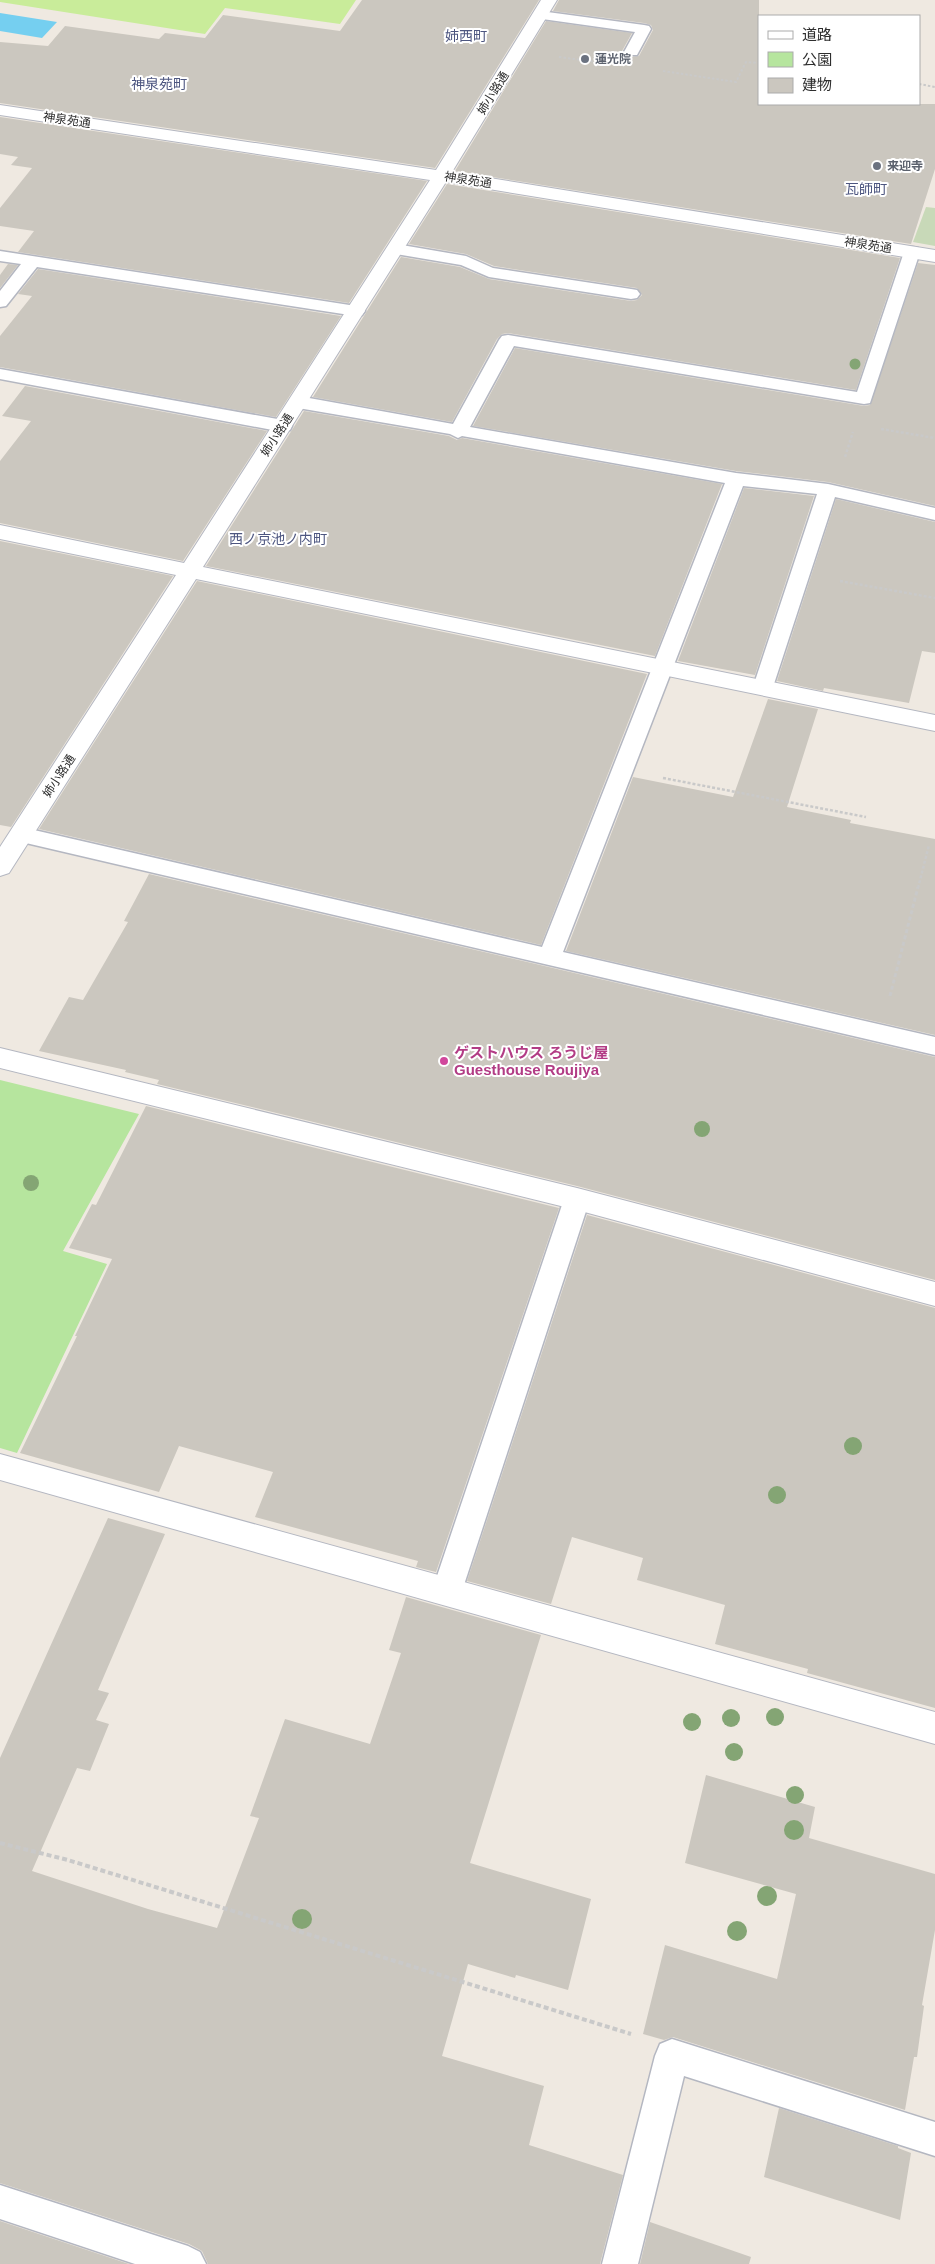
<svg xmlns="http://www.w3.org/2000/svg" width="935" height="2264" viewBox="0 0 935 2264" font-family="Helvetica,'Noto Sans JP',sans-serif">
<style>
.green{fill:#b6e59e}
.cemetery{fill:#c8d9b8}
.pitch{fill:#c9ec9a}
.water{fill:#75cff0}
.building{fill:#cbc7bf}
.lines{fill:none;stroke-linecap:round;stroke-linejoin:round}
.lane-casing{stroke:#b4b7c1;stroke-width:3}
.street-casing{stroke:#b4b7c1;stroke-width:2}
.path-far3{stroke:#c9c9c9;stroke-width:2;stroke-dasharray:2.5 2;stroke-linecap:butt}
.path-far2{stroke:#c9c9c9;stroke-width:2.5;stroke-dasharray:3 2;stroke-linecap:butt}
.path-far1{stroke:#c9c9c9;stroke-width:3;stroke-dasharray:4 2.5;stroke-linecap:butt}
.path{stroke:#c9c9c9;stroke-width:4;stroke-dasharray:5 3;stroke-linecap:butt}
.lane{fill:#fff;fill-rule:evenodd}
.street{fill:#fff;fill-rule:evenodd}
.tree{fill:#84a574}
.worship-dot{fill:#6b7280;stroke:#fff;stroke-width:2}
.hotel-dot{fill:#d1479c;stroke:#fff;stroke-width:2}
.labels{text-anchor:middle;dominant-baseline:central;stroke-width:4;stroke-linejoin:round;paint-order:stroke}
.far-worship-label{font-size:12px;font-weight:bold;fill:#5b616d;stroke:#fff;text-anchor:start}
.far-street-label{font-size:12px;fill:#2e2e2e;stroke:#fff}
.far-neighbourhood-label{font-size:14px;fill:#4d5680;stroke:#fff}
.hotel-label{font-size:15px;font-weight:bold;fill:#b23c85;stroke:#fff;text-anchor:start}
</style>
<rect width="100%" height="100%" fill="#efe9e1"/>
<!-- green -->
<path class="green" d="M0,1080l139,34 -76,137 44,13 -90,189 -17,-5z"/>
<!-- cemetery -->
<path class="cemetery" d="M926,207l9,1v38l-22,-4z"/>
<!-- pitch -->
<path class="pitch" d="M0,0h356l-16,24 -115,-16 -20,26 -205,-32z"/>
<!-- water -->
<path class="water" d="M0,13l57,9 -15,16 -42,-7z"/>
<!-- building -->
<g class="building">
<path d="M362,0h177l-104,168 -435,-65v-61l48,4 17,-20 94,13 6,-6 40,5 18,-23 117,16z"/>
<path d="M559,0h200v104h176v65l-24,75 -456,-73 91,-150 86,12 -10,18 5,6 12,-1 14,-26 -2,-5 -7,-2 -91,-12z"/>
<path d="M0,117l427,64 -78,122 -331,-51 16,-21 -34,-5v-18l32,-40 -21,-3 7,-8 -18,-3z"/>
<path d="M447,184l453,74 -44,132 -348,-57 -6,1 -5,5 -45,83 -139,-25 88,-140 59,10 29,12 142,22 6,-1 5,-5 -5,-7 -143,-22 -28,-12 -57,-10z"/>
<path d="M918,263l17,2v241l-107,-24 -92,-11 -263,-45 42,-78 349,58 6,-1z"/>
<path d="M8,264l10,1 -18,23v-13z"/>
<path d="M38,269l303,47 -65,101 -276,-50v-31l32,-40 -14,-2z"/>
<path d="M25,386l242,45 -84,130 -183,-38v-62l31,-40 -29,-5z"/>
<path d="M304,411l145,25 8,4 5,-2 260,46 -67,172 -449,-90z"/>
<path d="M744,488l70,8 -59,179 -77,-14z"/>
<path d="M836,499l99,23v131l-13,-2 -13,52 -85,-15 -1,3 -46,-10z"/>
<path d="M0,541l173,35 -162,251 -11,-2z"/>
<path d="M197,581l450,93 -106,271 -502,-116z"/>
<path d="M768,699l50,10 -31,98 64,13 -1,3 85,16v196l-369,-84 67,-174 100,20z"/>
<path d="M149,874l786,183v223l-358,-94 -420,-102 2,-4 -34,-8 1,-2 -87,-19 30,-54 14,3 45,-78 -4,-1z"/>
<path d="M146,1106l413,102 -123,364 -20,-5 2,-6 -163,-44 18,-45 -94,-26 -20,46 -139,-39 57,-117h-2l37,-77 -43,-11 23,-44 4,1z"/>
<path d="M587,1215l348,93v400l-128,-35 1,-4 -93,-25 10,-39 -88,-25 6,-22 -71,-21 -21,67 -84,-23z"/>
<path d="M108,1518l57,16 -67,156 11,3 -13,27 13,4 -19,47 -13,-3 -45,103 116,38 69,19 42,-110 -9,-2 35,-97 85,25 31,-91 -12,-3 17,-53 135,38 -71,228 121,36 -23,91 -52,-15 -1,3 -47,-14 -26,92 102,30 -15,59 94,30 -23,89h-392l-6,-13 -13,-7 -189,-61v-425z"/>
<path d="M706,1775l109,32 -6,31 126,36v56l-13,75 2,1 -7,51h-3l-9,53 -232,-73 -9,3 -21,-6 22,-89 112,34 19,-85 -111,-31z"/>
<path d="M779,2108l119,38v2l13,5 -11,67 -136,-43z"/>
<path d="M0,2221l129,43h-129z"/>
<path d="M650,2222l101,35 -2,7h-109z"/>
</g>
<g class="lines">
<defs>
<g id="lane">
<path d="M540,11l104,14 5,1 2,3 -14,26h-10l-3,-3 11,-20 -100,-14 -2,-3 2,-3z"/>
<path d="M396,244l70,12 27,12 138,21 6,1 3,4 -3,4 -6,1 -142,-22 -28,-12 -71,-12 -2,-4 2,-4z"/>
<path d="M912,247l6,1 2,4 -50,151 -6,1 -350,-58 -44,81 266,46 92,11 107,24v12l-100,-23 -62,190 -3,5 -7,2 -7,-2 -3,-5 64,-193 -74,-8 -180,466 372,85v18l-922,-215 -3,-5 3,-5 8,-3 521,120 183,-464 -263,-47 -4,2 -8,-4 -152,-26 -6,-2 -3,-4 3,-4 6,-2 155,28 46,-84 3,-4 6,-1 349,57 47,-140 2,-4z"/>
<path d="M0,251l356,55 6,1 3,4 -3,4 -6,1 -319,-49 -31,39 -6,1v-16l21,-27 -21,-3z"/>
<path d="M0,369l283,51 7,2 2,4 -2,4 -7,2 -283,-53z"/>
<path d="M577,1189l9,3 4,7 -128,392 -5,9 -10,4 -10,-4 -5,-9 132,-392 4,-7z"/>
<path d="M672,2039l263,83v34l-251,-80 -46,188h-36l53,-208 5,-12z"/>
<path d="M0,2185l188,61 12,6 6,12h-71l-135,-45z"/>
</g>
<g id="street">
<path d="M541,0h16l-105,172 483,78v12l-489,-80 -243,385 732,148v16l-739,-152 -187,294 -9,3v-29l176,-272 -176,-36v-14l184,38 246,-383 -430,-65v-10l436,65z"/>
<path d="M0,1048l577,140 358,94v24l-358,-96 -577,-142z"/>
<path d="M0,1454l935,258v32l-935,-264z"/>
</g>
</defs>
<!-- lane casing -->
<use href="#lane" class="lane-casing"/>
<!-- street casing -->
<use href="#street" class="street-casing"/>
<!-- path-far3 -->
<g class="path-far3">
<path d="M559,57l38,5"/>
<path d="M663,71l73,11 10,-20 13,1"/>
<path d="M919,84l16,3"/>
</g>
<!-- path-far2 -->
<g class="path-far2">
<path d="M881,429l54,9"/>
<path d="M845,457l8,-25"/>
<path d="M840,581l95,17"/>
<path d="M663,778l203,39"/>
<path d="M918,888l11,-43"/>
</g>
<!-- path-far1 -->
<path class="path-far1" d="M890,996l28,-109"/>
<!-- path -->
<path class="path" d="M0,1843l68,17 563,174"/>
<!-- lane -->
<use href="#lane" class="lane"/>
<!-- street -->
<use href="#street" class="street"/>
</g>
<!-- trees -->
<g class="tree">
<circle cx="855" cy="364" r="5.5"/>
<circle cx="702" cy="1129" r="8"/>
<circle cx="31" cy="1183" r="8"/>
<circle cx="853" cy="1446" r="9"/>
<circle cx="777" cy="1495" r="9"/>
<circle cx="775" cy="1717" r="9"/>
<circle cx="731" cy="1718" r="9"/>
<circle cx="692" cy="1722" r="9"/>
<circle cx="734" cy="1752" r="9"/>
<circle cx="795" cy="1795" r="9"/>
<circle cx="794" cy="1830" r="10"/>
<circle cx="767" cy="1896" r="10"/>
<circle cx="302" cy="1919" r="10"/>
<circle cx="737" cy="1931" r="10"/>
</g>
<!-- markers -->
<g class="worship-dot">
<circle cx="585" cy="59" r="5"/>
<circle cx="877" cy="166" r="5"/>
</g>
<circle class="hotel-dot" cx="444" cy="1061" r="5"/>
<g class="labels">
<!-- far-worship labels -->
<g class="far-worship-label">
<text x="595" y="59">蓮光院</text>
<text x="887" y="166">来迎寺</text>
</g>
<!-- far-street labels -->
<g class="far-street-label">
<text transform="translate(493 93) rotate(-58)">姉小路通</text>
<text transform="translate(67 120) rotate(8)">神泉苑通</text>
<text transform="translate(468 180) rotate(9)">神泉苑通</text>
<text transform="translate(868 245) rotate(9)">神泉苑通</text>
<text transform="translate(277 435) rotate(-57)">姉小路通</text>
<text transform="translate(59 776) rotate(-57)">姉小路通</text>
</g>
<!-- far-neighbourhood labels -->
<g class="far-neighbourhood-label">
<text x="466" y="36">姉西町</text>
<text x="159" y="84">神泉苑町</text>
<text x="866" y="189">瓦師町</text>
<text x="278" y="539">西ノ京池ノ内町</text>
</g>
<!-- hotel labels -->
<g class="hotel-label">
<text x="454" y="1052">ゲストハウス ろうじ屋<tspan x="454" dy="17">Guesthouse Roujiya</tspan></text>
</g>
</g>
<!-- legend -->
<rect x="758" y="15" width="162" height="90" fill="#ffffff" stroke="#ababab"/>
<rect x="768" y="31" width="25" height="8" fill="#ffffff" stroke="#ababab"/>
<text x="802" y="40" font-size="15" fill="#2e2e2e">道路</text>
<rect x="768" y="52" width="25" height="15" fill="#b6e59e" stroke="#ababab"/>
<text x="802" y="65" font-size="15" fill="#2e2e2e">公園</text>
<rect x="768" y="78" width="25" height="15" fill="#cbc7bf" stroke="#ababab"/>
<text x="802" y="90" font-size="15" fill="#2e2e2e">建物</text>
</svg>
